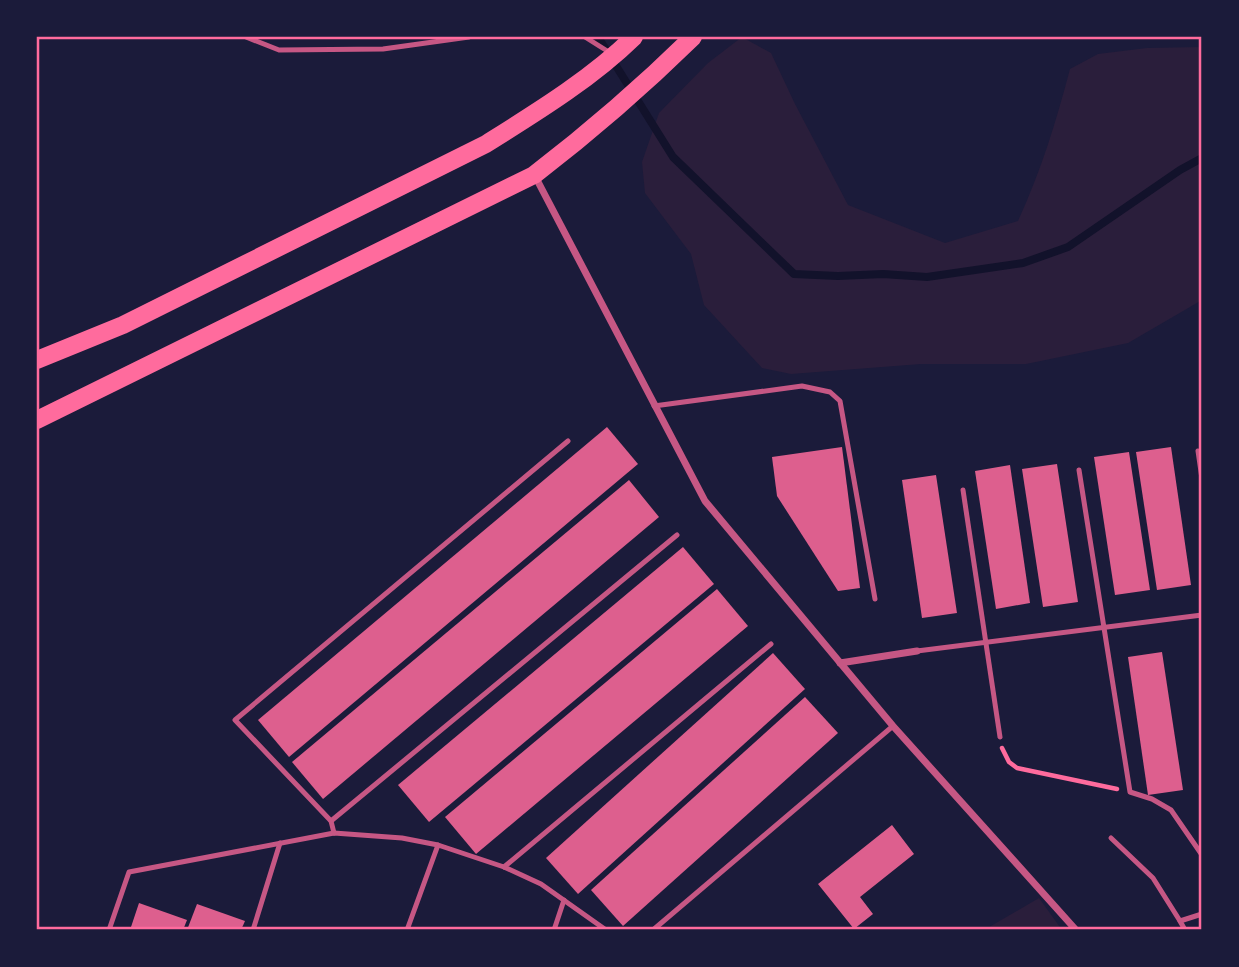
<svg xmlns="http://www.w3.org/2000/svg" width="1239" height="967" viewBox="0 0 1239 967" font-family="'Crimson Pro',serif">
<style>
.green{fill:#2a1e3b}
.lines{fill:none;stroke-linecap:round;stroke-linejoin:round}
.stream{stroke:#12122b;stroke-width:8}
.building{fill:#dd5f8e}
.path{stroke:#ff6b9d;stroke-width:4.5}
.service{stroke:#c65784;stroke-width:5}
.minor{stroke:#c65784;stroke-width:7}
.primary{stroke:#ff6b9d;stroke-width:18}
.neatline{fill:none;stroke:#ff6b9d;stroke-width:2.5}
</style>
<rect width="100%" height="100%" fill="#1b1b3a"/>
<!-- green -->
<g class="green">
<path d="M742,37l29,16 24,51 53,101 97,38 73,-22c23,-50 38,-99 52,-152l28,-15 49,-6 55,-1v253l-74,43 -102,21h-105l-130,10 -29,-6 -58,-63 -13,-51 -46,-61 -3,-31 17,-49 49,-50z"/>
<path d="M1039,898l23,32h-78z"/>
</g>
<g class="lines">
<!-- stream -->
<path class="stream" d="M598,37l75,120 121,117 44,2 45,-2 44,3 96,-14 45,-16 112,-77 22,-12"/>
</g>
<!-- building -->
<g class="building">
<path d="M607,427l31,37 -349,293 -31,-37z"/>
<path d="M842,447l18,141 -22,3 -61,-95 -5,-39z"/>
<path d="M1171,447l20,138 -34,5 -21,-138z"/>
<path d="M1129,452l21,138 -35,5 -21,-138z"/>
<path d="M1057,464l21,138 -35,5 -21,-138z"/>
<path d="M1010,465l20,138 -34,6 -21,-138z"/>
<path d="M936,475l21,138 -35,5 -20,-138z"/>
<path d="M629,480l30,37 -336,282 -31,-37z"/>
<path d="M683,547l31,37 -285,238 -31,-37z"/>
<path d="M717,589l31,37 -272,228 -31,-37z"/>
<path d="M1162,652l21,138 -35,5 -20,-138z"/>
<path d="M773,653l32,36 -227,205 -32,-36z"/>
<path d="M805,697l33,36 -215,193 -32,-36z"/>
<path d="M892,825l22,29 -54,43 13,17 -19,15 -36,-45z"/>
<path d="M139,903l48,17 -4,10h-53z"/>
<path d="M197,904l48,17 -4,9h-54z"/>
</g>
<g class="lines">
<!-- path -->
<path class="path" d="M1002,748l7,14 8,6 100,21"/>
<!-- service -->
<g class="service">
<path d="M246,37l33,13 104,-1 86,-12"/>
<path d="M585,37l27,17"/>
<path d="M654,406l148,-20 28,6 10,9 35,198"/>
<path d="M1198,451l4,28"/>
<path d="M1079,470l51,322 22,7 19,11 31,45"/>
<path d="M963,490l37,247"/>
<path d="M917,651l285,-36"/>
<path d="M331,821l346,-286"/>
<path d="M334,833l-3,-12 -96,-101 333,-279"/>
<path d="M1111,838l42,40 27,43"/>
<path d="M504,867l267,-223"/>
<path d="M109,930l20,-58 205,-39 68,5 36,7 66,22 37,17 65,46"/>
<path d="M253,930l27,-87"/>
<path d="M407,930l31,-85"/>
<path d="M554,930l10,-30"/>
<path d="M653,930l240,-204"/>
<path d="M1185,930l-5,-9 22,-7"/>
</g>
<!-- minor -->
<g class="minor">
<path d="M535,176l170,325 188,225 183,204"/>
<path d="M840,663l77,-12"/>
</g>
<!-- primary -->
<g class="primary">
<path d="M37,360l86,-35 363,-181c51,-32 105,-65 148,-107"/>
<path d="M37,420l497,-245c56,-43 109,-89 159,-138"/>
</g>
</g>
<!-- border -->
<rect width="1239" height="967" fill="none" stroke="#1b1b3a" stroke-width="77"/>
<rect x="38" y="38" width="1162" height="890" class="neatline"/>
</svg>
